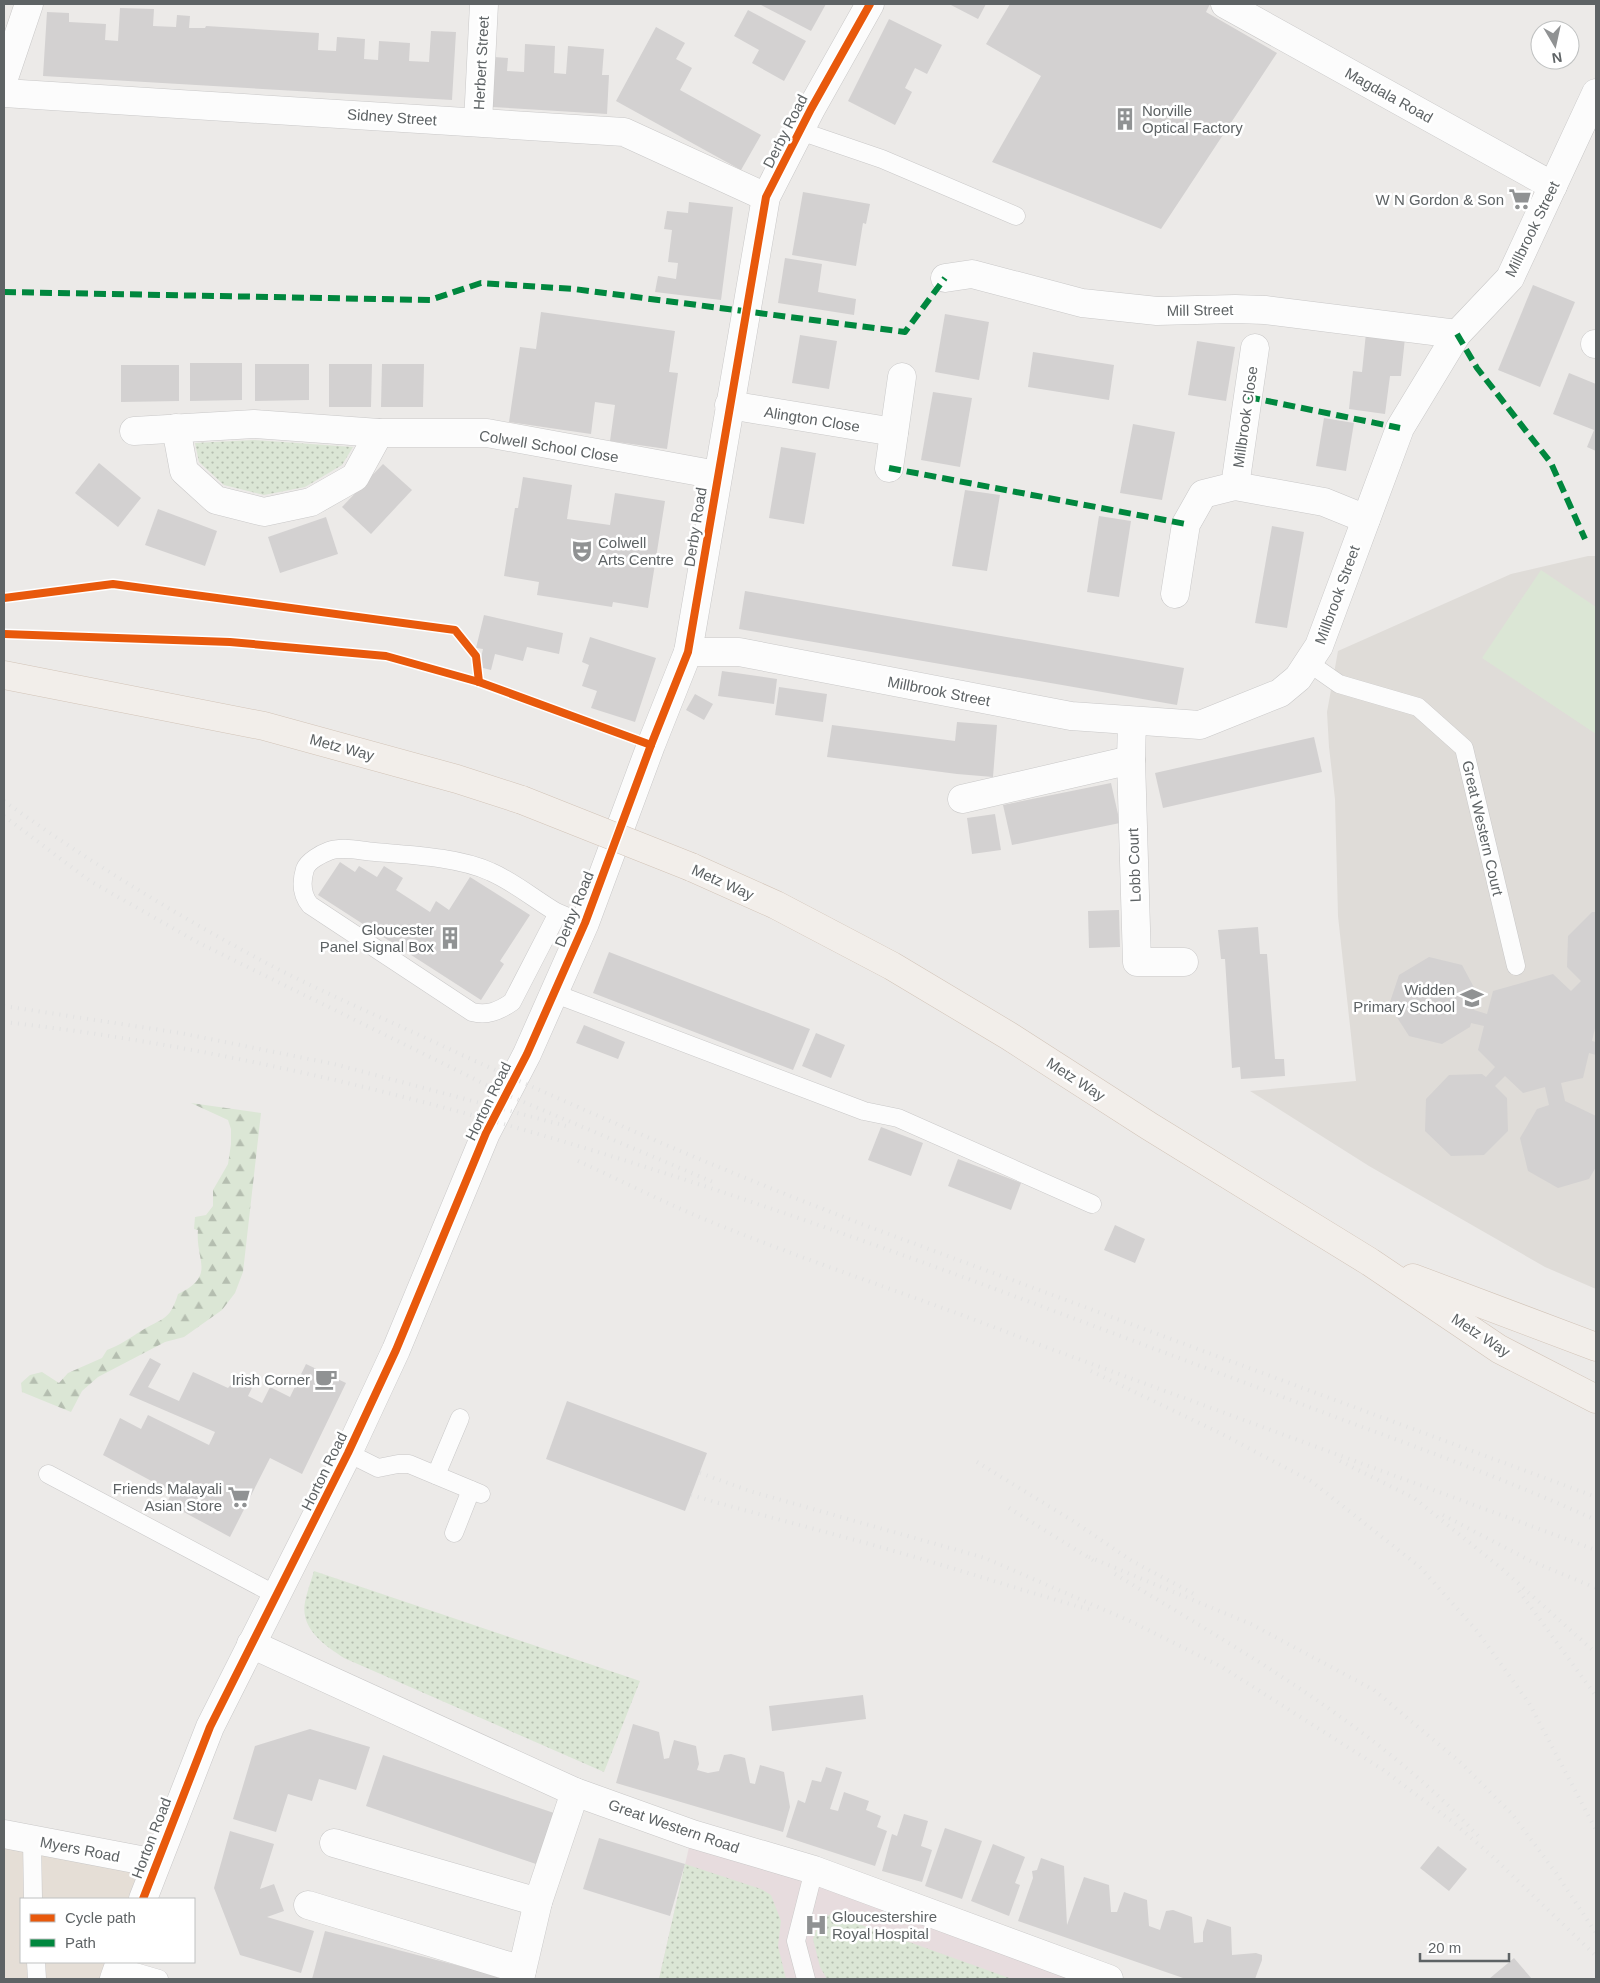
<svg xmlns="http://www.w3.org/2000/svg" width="1600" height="1983" viewBox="0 0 1600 1983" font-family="Arial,sans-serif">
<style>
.commercial{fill:#e5ded6}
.education{fill:#dfdcd8}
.medical{fill:#e7dcde}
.grass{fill:url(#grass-dots)}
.forest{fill:url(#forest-firs)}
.garden{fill:#dbe6d5}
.building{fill:#d3d1d1}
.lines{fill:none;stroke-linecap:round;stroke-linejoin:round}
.service-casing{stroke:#c9c8c8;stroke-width:19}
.minor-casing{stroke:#c9c8c8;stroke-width:29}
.primary-casing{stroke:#d2c4b8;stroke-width:29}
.service{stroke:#fcfcfc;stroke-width:18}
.minor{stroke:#fcfcfc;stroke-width:28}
.primary{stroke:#f2eeea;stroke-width:28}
.rail{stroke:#e2e2e2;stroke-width:4;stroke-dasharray:1 6;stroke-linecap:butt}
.primary-bridge-casing{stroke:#d2c4b8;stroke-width:29;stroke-linecap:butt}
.primary-bridge{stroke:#f2eeea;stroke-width:28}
.quiet{stroke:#00873e;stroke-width:6;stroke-dasharray:12 6;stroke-linecap:butt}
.cycleway-casing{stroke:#fff;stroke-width:11}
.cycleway{stroke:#e8590c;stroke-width:8}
.labels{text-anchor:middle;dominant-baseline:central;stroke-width:5;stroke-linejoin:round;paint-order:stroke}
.street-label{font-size:15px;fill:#5e6365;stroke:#fff}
.poi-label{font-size:15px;fill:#5e6365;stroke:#fff;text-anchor:end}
</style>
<defs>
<pattern id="grass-dots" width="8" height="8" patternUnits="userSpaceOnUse" patternTransform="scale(1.25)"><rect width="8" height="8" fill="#dbe6d5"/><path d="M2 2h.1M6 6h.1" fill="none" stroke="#b5beb0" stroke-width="1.8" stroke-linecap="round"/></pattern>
<pattern id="forest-firs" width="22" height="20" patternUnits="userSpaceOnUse" patternTransform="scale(1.25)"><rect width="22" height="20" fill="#dbe6d5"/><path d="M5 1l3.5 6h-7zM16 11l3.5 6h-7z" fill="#b5beb0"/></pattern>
</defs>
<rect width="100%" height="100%" fill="#eceae8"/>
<!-- commercial -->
<path class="commercial" d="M4,1834l152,29 -13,36h-122v63h99l-6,17h-110z"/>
<!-- education -->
<path class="education" d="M1588,556h8v733l-51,-22 -176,-101 -119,-75 106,-10 -18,-165 -3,-117 -6,-52 -2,-35 11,-61 173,-77z"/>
<!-- medical -->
<path class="medical" d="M692,1834l417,145h-450z"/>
<!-- grass -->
<g class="grass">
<path d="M254,440l99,7 -11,18 -37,22 -41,8 -40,-10 -25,-23 -4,-19z"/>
<path d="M314,1571l326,110 -36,91 -260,-114c-20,-13 -44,-29 -39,-56 2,-10 6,-21 9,-31z"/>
<path d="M685,1864l76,25 10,6 10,26 -3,25 8,33h-127z"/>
<path d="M831,1914l181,65h-185l-7,-12 -7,-28 7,-19z"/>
</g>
<!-- forest -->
<path class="forest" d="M191,1103l70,10 -18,159 -8,21 -13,17 -38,27 -19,5 -67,35 -16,14 -11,21 -49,-20 -1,-9 9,-8 12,-3 17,11 9,-10 34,-15 5,-8c13,-5 23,-12 34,-19 21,-13 29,-10 37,-37 39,-19 17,-33 20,-64l-4,-1 1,-12 11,-2 7,-9v-16l15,-26 3,-20v-15l-3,-9z"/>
<!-- garden -->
<path class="garden" d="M1541,570l55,37v127l-114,-76z"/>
<!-- building -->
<g class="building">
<path d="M759,4h67l-15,27z"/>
<path d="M949,4h37l-8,15z"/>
<path d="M1010,4h200l-4,8 71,41 -116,176 -169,-67 49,-86 -55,-32z"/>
<path d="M120,8l34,1 -1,17 23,1 1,-12 13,1 -1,12h16l1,-2 113,7 -1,17 18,1 1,-14 28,2 -1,20 14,1 1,-19 31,2 -1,18 20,1 2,-31 25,1 -4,68 -409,-24 4,-64 22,1v9l37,2 -1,16 13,1z"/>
<path d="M748,10l58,31 -22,40 -32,-18 7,-13 -25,-14z"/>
<path d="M889,19l53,26 -15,29 -12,-6 -10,20 7,4 -17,33 -47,-24z"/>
<path d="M656,27l29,16 -9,16 16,9 -12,22 81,45 -20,35 -125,-69z"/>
<path d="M525,44l30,2 -1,27 12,1 2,-28 36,3 -2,26h7l-2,39 -115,-7 2,-50 14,1 -1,13 17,1z"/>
<path d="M803,192l67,12 -4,20 -3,-1 -7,43 -64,-11z"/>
<path d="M689,202l44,5 -12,93 -66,-8 3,-16 18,3 2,-16 -10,-1 4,-32 -8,-1 3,-18 21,2z"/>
<path d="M785,258l37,6 -4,28 38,7 -2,16 -76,-12z"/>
<path d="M1533,285l42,17 -35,85 -42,-17z"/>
<path d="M541,312l134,19 -6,41 9,1 -11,76 -57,-8 5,-36 -20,-3 -4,32 -82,-12 11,-75 16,2z"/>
<path d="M945,314l44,8 -10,58 -44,-8z"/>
<path d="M1366,333l39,5 -4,38h-11l-5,38 -36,-5 4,-38 9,1z"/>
<path d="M800,335l37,6 -8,48 -37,-6z"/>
<path d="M1197,341l38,6 -9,54 -38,-6z"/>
<path d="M1033,352l81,13 -5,35 -81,-13z"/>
<path d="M190,363h52v37l-52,1z"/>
<path d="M255,364h54v36l-54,1z"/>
<path d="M329,364h43l-1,43h-42z"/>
<path d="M382,364h42l-1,43h-42z"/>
<path d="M121,365h58v36l-58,1z"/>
<path d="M1569,373l27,11v67l-9,-4 7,-17 -41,-16z"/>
<path d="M933,392l39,6 -12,69 -39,-7z"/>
<path d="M1324,418l30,5 -8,48 -30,-5z"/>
<path d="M1133,424l42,8 -13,68 -42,-7z"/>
<path d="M781,447l35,6 -12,71 -35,-6z"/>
<path d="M99,463l42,35 -23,29 -43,-34z"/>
<path d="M383,464l29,26 -41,44 -29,-27z"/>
<path d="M523,477l49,8 -5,34 43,6 5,-32 50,8 -17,107 -35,-6 -1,5 -75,-12 2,-13 -35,-6 11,-68h3z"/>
<path d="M965,490l35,5 -13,76 -35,-5z"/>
<path d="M158,509l59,22 -12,35 -60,-21z"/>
<path d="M1099,516l32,5 -12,76 -32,-5z"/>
<path d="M326,517l12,37 -58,19 -12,-36z"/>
<path d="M1272,526l32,6 -17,96 -32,-5z"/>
<path d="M745,591l439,77 -7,37 -438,-76z"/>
<path d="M484,615l79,18 -4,21 -32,-7 -4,14 -28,-7 -4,16 -12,-3 4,-18 -7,-1z"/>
<path d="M590,637l66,21 -21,64 -44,-14 6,-17 -15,-5 7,-21 -7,-3z"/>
<path d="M722,671l55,8 -3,25 -56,-8z"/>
<path d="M779,687l48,7 -4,28 -48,-7z"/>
<path d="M695,694l18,10 -9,16 -18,-10z"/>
<path d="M957,722l40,3 -4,52 -36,-3 -130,-17 5,-32 123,16z"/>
<path d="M1314,737l8,35 -159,36 -8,-35z"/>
<path d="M1111,783l9,40 -108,22 -9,-40z"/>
<path d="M995,814l6,36 -29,4 -5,-36z"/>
<path d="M340,862l15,10 4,-6 18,11 7,-11 19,12 -7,12 34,22 6,-11 13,9 21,-33 60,38 -30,46 4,3 -23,36 -163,-105z"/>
<path d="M1119,910l1,37 -31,1 -1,-37z"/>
<path d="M1592,912h4v112l-4,17 4,1v13l-7,-2 -6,25 -22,5 4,18 31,15v51l-7,12 -31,9 -30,-17 -8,-33 17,-29 12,-4 -4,-18 -22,6 -18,-17 -10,10 12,12 1,33 -24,24 -33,1 -26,-25 1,-32 23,-24 33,-1 4,3 9,-10 -17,-17 6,-24 -13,-3 -1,4 -28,17 -33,-8 -20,-31 10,-30 30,-18 33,8 16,30 -4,15 13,4 6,-23 60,-17 18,17 10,-10 -14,-14 1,-31z"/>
<path d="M1258,927l2,27h7l8,105h9l1,17 -44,3 -1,-12 -8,1 -7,-109h-4l-3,-29z"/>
<path d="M609,952l201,77 -17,41 -200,-77z"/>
<path d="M584,1025l41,17 -7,17 -42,-16z"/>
<path d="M816,1033l29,12 -14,33 -29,-12z"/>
<path d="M881,1127l42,16 -12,33 -43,-16z"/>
<path d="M958,1159l63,24 -10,27 -63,-24z"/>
<path d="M1115,1225l30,14 -10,24 -31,-13z"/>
<path d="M150,1358l11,6 -13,23 31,14 14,-29 35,16 7,-8 17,8 -4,8 14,7 8,-16 20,10 16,-33 40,19 -44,91 -32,-16 -40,79 -63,-34 5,-11 -69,-37 17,-37 21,11 7,-14 61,30 6,-13 -86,-37z"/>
<path d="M567,1401l140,52 -22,58 -139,-52z"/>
<path d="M863,1695l3,24 -94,12 -3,-25z"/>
<path d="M633,1724l26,8 5,27 5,-1 5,-18 22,6 3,18 -2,6 11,3 11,-2 5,-16 7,-1 14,4 5,25 5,1 5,-19 24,7 6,35 -7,25 -167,-49z"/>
<path d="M310,1729l60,18 -14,43 -37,-11 -7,22 -24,-7 -12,38 -43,-13 22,-73z"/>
<path d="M383,1755l171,58 -18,51 -170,-58z"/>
<path d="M826,1767l16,5 -12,37 8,2 6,-19 25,9 -3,9 15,6 -4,11 10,4 -12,35 -89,-29 12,-37 7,3 7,-23 9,2z"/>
<path d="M904,1814l24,7 -7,25 11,4 -10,32 -40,-11 10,-37 5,2z"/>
<path d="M945,1828l37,13 -20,58 -37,-13z"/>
<path d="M230,1831l44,13 -14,45 14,-5 10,27 -17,6 47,14 -13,42 -61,-18 -26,-67z"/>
<path d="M599,1838l86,26 -15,52 -87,-27z"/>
<path d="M993,1844l32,13 -10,26 5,2 -11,31 -38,-15z"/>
<path d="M1438,1846l29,23 -18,22 -29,-23z"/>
<path d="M1041,1858l23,8 3,59 17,-48 25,8 2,27h6l7,-20 23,8 2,26 11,4 6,-19 7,-1 19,7 2,26 9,-1v-10l4,-13 24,8 1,28 24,-2 6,2v5l-7,19h-69l-168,-58 15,-43 -1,-7 5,-1z"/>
<path d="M325,1931l173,45 -1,3h-185z"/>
<path d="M1514,1958l18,21h-43z"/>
</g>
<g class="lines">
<defs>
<g id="service">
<path d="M800,131l82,28 134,57"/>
<path d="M1309,663l30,21 79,23 46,41 52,218"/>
<path d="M558,913l-46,89c-13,9 -25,14 -40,10l-162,-107c-9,-11 -9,-23 -5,-36 3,-8 16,-15 24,-18 14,-5 31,0 46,1 35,3 84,5 116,20 23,10 43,27 65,40 9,4 19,8 29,11"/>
<path d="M553,993l311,118 34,7 194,86"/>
<path d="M348,1453l30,15 20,-4h11l72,30"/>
<path d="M48,1474l228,121"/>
<path d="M436,1475l24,-57"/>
<path d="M454,1533l17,-43"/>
<path d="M32,1840l1,59"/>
<path d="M36,1962l1,17"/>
<path d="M118,1967l41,12"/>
<path d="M806,1979l-10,-38 18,-71"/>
</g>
<g id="minor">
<path d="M1225,4l328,182"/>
<path d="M4,78l25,-74"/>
<path d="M4,93l620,39 142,65"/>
<path d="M478,122l6,-118"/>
<path d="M945,278l27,-4 110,29 75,8 78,-2 30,1 192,24"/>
<path d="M1595,344h1"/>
<path d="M729,405l165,27"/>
<path d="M176,428l8,43 32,29 48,12 47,-10 44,-25 24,-44"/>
<path d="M134,431l120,-7 125,9h108l230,42"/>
<path d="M889,468l13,-91"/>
<path d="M1235,486l89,16 42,17"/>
<path d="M1175,594l11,-70 17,-30 32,-8 20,-138"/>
<path d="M688,652h51l332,64 129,9 80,-32 18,-15 21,-32 81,-218 57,-94 53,-56 86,-185"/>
<path d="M1132,721l-1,39 6,202h47"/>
<path d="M962,799l169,-39"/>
<path d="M251,1644l324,148 117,42 122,36 295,109"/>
<path d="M4,1834l152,29"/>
<path d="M334,1843l204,59"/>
<path d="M143,1899l67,-172 138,-274 48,-103 90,-217 41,-79 58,-131 66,-178 37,-93 78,-455 45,-88 59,-105"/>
<path d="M308,1905l214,65"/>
<path d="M114,1979l6,-17"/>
<path d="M520,1979l18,-77 37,-110"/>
</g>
<g id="primary">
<path d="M4,675l260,51 193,53 65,21"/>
<path d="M691,867l85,38 116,61 117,70 140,90 221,136 129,87 97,50"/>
<path d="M1413,1278l183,69"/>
</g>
</defs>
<!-- service casing -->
<use href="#service" class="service-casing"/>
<!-- minor casing -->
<use href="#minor" class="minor-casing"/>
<!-- primary casing -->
<use href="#primary" class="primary-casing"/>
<!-- service -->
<use href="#service" class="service"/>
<!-- minor -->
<use href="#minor" class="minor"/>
<!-- primary -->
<use href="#primary" class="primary"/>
<!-- rail -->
<g class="rail">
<path d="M4,801c85,61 174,115 266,164 58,30 118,55 177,83 141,65 283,126 428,181l721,268"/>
<path d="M4,816l86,65 109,62 308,152 206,87"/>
<path d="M4,1006l176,27 154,31 236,63"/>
<path d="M4,1022c377,42 737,171 1090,304 82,31 163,61 244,92 87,32 174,64 258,102"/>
<path d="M578,1161c44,20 87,42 131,60 107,44 218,79 326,122l561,207"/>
<path d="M1091,1371l127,61 93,49 109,86 57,64 52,72 67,127"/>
<path d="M1340,1461l74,37 87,70 95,85"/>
<path d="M977,1462l96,59 59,40 64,34"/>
<path d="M700,1473l53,19 232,66 145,63 92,46 160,102 72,54 37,32 105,101"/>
<path d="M691,1495c72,21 145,39 217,60 62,18 122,38 183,55"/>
<path d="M1009,1508l85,53"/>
<path d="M1443,1515l88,46 65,27"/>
<path d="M1089,1557l162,67 123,66 88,74 50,50 44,59 40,60"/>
<path d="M1115,1574c128,78 263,153 365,264"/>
<path d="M1519,1591l77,105"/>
</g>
<defs>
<path id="primary-bridge" d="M522,800l169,67"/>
</defs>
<!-- primary-bridge casing -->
<use href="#primary-bridge" class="primary-bridge-casing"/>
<!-- primary-bridge -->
<use href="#primary-bridge" class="primary-bridge"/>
<!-- quiet -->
<g class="quiet">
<path d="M4,292l426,8 51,-17 93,6 331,43 40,-54"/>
<path d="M1457,334l20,34 74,95 34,76"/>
<path d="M1248,397l152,31"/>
<path d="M889,468l297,56"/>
</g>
<defs>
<g id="cycleway">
<path d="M4,598l109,-14 342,46 21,26 3,26"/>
<path d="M4,634l226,8 156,14 93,26 172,63"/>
<path d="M143,1899l67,-172 138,-274 48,-103 90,-217 41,-79 58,-131 66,-178 37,-93 78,-455 45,-88 59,-105"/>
</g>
</defs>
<!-- cycleway casing -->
<use href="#cycleway" class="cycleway-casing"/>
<!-- cycleway -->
<use href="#cycleway" class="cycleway"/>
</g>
<!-- icons -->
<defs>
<symbol id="building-bare" viewBox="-9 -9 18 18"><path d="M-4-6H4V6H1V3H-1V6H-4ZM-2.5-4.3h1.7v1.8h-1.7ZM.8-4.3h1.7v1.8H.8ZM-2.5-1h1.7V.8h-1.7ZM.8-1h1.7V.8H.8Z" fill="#909293" stroke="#fff" stroke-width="2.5" paint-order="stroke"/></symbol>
<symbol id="supermarket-bare" viewBox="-9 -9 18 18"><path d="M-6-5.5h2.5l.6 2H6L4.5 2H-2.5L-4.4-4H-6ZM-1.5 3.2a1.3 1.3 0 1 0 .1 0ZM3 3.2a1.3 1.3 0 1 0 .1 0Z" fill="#909293" stroke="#fff" stroke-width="2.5" paint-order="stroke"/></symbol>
<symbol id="theatre-bare" viewBox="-9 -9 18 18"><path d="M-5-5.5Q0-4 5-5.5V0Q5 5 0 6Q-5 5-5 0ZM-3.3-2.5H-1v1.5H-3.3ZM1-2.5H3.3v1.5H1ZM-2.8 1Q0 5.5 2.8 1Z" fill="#909293" stroke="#fff" stroke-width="2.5" paint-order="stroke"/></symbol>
<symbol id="school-bare" viewBox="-9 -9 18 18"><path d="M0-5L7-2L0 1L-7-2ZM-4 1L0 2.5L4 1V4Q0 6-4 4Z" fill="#909293" stroke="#fff" stroke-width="2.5" paint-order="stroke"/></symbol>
<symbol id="cafe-bare" viewBox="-9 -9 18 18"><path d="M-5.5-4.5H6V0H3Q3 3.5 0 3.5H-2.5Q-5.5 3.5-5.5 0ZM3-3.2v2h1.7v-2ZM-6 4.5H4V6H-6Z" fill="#909293" stroke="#fff" stroke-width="2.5" paint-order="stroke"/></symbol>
<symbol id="hospital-bare" viewBox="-9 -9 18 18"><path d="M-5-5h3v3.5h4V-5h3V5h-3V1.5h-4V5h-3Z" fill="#909293" stroke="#fff" stroke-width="2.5" paint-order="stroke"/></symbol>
</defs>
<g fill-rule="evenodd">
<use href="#building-bare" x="1109" y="103" width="32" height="32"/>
<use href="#supermarket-bare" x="1504" y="183" width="32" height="32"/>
<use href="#theatre-bare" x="566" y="535" width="32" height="32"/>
<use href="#building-bare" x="434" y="922" width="32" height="32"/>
<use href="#school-bare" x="1456" y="982" width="32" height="32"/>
<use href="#cafe-bare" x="310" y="1363" width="32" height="32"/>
<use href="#supermarket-bare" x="223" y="1481" width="32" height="32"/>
<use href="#hospital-bare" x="800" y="1909" width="32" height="32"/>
</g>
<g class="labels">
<!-- street labels -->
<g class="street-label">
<text transform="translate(481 63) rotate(-87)">Herbert Street</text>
<text transform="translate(1389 95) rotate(29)">Magdala Road</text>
<text transform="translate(392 117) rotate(4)">Sidney Street</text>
<text transform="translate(785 131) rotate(-63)">Derby Road</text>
<text transform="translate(1532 229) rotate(-64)">Millbrook Street</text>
<text transform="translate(1200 310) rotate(-1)">Mill Street</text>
<text transform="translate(1245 417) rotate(-82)">Millbrook Close</text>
<text transform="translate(812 419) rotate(9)">Alington Close</text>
<text transform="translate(549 446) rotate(9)">Colwell School Close</text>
<text transform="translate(695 527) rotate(-81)">Derby Road</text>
<text transform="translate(1337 595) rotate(-70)">Millbrook Street</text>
<text transform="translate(939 691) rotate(11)">Millbrook Street</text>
<text transform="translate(342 747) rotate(15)">Metz Way</text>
<text transform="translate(1483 828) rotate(77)">Great Western Court</text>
<text transform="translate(1134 865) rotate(-92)">Lobb Court</text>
<text transform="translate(723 882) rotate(24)">Metz Way</text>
<text transform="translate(574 909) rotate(-68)">Derby Road</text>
<text transform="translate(1076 1079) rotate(33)">Metz Way</text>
<text transform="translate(488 1101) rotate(-64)">Horton Road</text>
<text transform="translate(1481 1335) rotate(33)">Metz Way</text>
<text transform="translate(324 1471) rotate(-64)">Horton Road</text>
<text transform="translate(674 1826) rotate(19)">Great Western Road</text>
<text transform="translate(151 1838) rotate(-69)">Horton Road</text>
<text transform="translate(80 1849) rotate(11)">Myers Road</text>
</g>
<!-- poi labels -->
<g class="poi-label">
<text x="1142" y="110" text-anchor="start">Norville<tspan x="1142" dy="17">Optical Factory</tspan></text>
<text x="1504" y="199">W N Gordon &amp; Son</text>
<text x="598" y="542" text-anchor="start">Colwell<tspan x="598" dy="17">Arts Centre</tspan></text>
<text x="434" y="929">Gloucester<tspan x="434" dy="17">Panel Signal Box</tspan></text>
<text x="1455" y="989">Widden<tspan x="1455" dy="17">Primary School</tspan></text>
<text x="310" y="1379">Irish Corner</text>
<text x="222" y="1488">Friends Malayali<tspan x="222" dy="17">Asian Store</tspan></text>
<text x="832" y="1916" text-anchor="start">Gloucestershire<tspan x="832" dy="17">Royal Hospital</tspan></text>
</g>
</g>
<!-- border -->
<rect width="1600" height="1983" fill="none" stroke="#5e6365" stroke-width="10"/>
<!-- legend -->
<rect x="20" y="1898" width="175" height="65" fill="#ffffff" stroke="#bfc1c1"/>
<rect x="30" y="1914" width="25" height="8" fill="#e8590c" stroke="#bfc1c1"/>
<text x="65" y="1923" font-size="15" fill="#5e6365">Cycle path</text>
<rect x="30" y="1939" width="25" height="8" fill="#00873e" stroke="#bfc1c1"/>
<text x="65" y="1948" font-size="15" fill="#5e6365">Path</text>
<!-- north arrow -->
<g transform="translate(1555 45) rotate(171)"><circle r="24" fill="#ffffff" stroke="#bfc1c1"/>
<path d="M0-4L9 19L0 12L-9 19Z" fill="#909293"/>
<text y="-8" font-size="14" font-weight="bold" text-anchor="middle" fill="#5e6365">N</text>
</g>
<!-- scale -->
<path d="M1420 1953v8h89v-8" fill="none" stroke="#5e6365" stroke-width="2.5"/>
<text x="1428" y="1953" font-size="15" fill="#5e6365" stroke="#ffffff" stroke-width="4" paint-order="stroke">20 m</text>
</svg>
